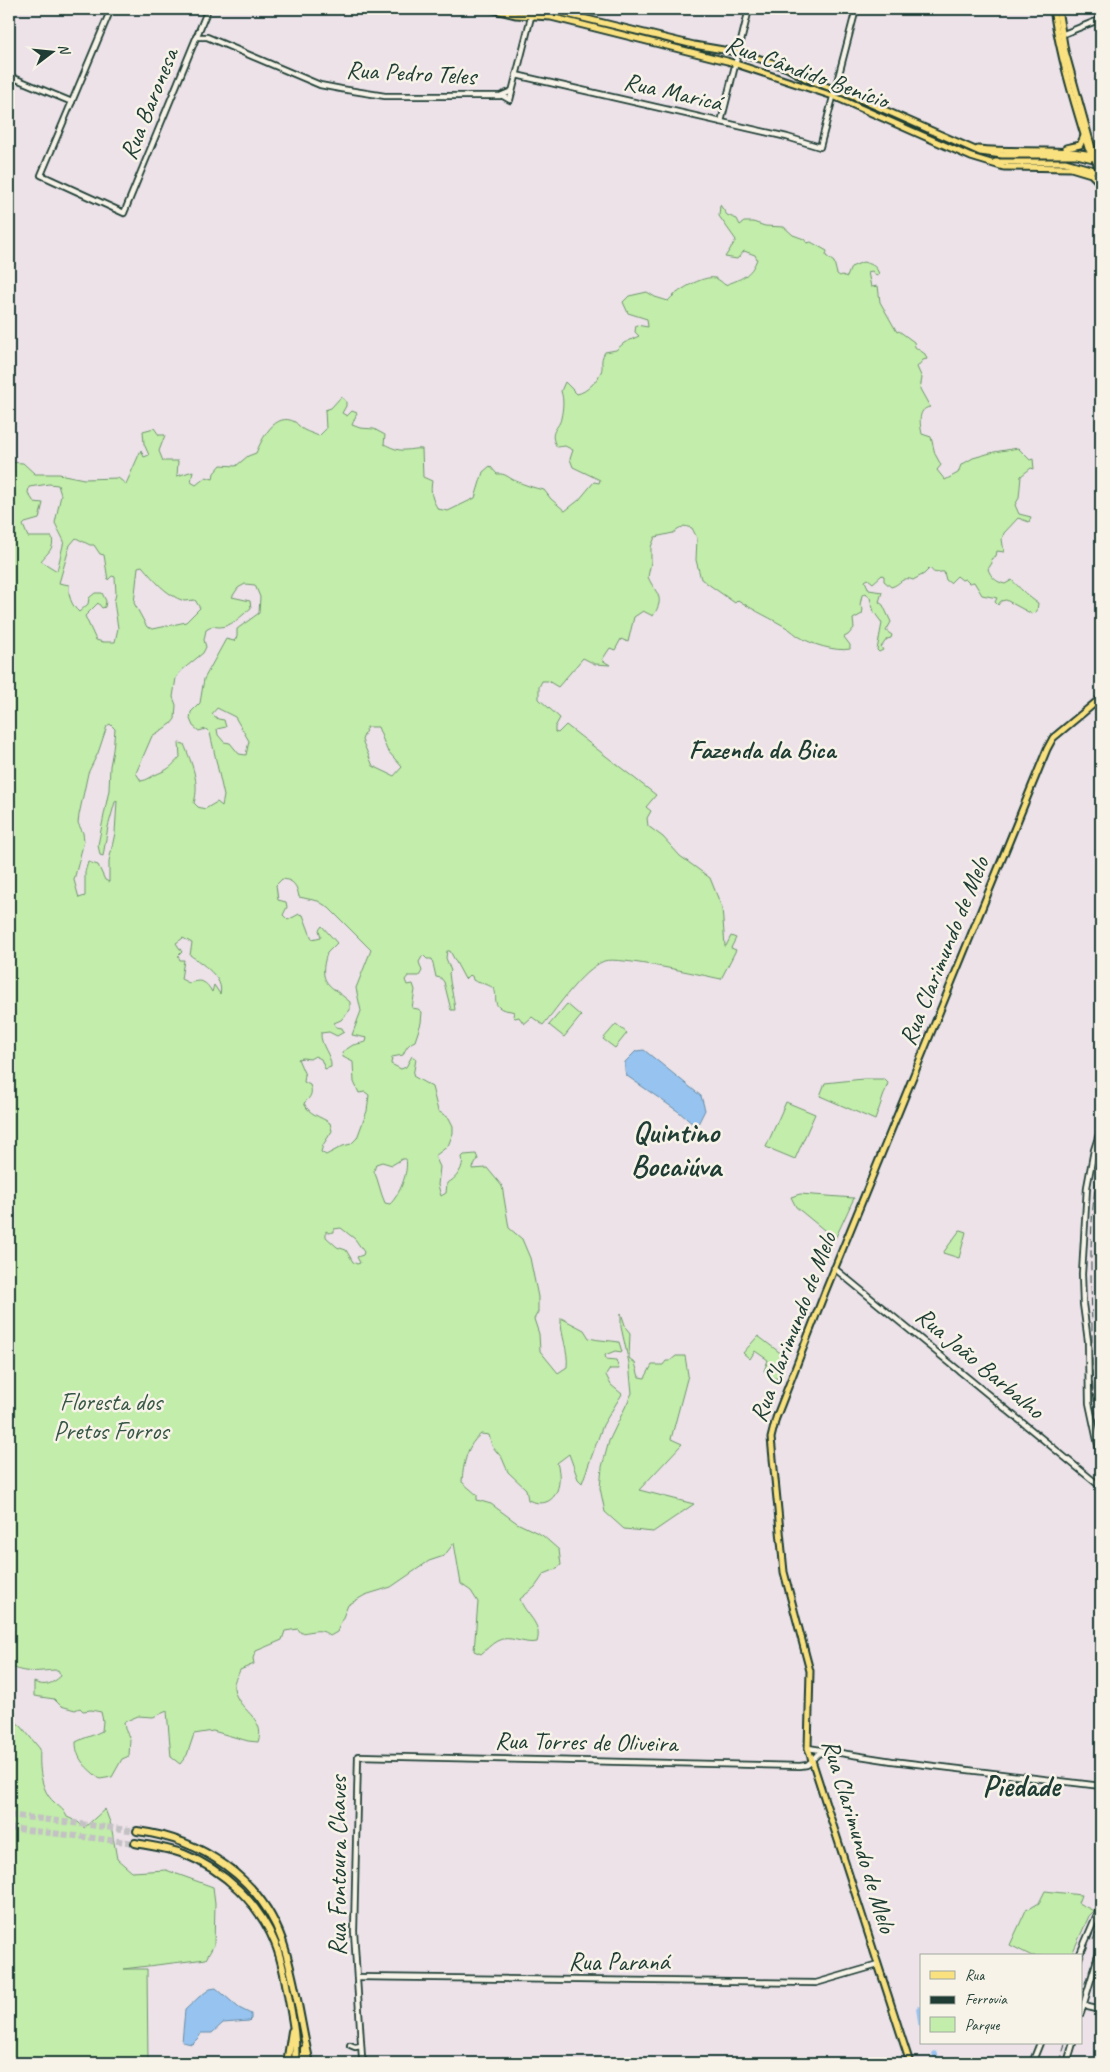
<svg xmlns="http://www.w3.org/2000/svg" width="1110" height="2072" viewBox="0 0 1110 2072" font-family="Caveat,sans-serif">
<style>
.green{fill:#c2edaa;stroke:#70956f;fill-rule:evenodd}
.water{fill:#97c3f0;stroke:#678da5}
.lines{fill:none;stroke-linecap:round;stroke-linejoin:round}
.stream{stroke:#678da5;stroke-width:1}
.river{stroke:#97c3f0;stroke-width:5.5}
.highway-tunnel{stroke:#c3c1c4;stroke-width:6;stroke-dasharray:6 3;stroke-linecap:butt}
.secondary-casing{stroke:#1f3d34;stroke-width:8}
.primary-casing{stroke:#1f3d34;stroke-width:9}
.highway-casing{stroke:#1f3d34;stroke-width:10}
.secondary{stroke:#f7f3e8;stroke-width:4.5}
.primary{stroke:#fae180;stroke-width:5}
.highway{stroke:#fae180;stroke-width:6}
.rail{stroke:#1f3d34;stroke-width:1;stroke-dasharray:8 4;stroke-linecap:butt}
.primary-bridge-casing{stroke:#1f3d34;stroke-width:9;stroke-linecap:butt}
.primary-bridge{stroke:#fae180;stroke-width:5}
.labels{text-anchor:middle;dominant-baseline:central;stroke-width:5;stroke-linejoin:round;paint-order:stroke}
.street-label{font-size:25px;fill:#1f3d34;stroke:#f7f3e8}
.park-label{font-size:25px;fill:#375746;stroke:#f7f3e8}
.neighbourhood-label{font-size:26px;font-weight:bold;fill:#1f3d34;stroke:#f7f3e8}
.district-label{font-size:30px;font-weight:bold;fill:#1f3d34;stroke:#f7f3e8}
</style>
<rect width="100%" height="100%" fill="#ece2e8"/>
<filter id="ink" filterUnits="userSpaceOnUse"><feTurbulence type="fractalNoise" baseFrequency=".02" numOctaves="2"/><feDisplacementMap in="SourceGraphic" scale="10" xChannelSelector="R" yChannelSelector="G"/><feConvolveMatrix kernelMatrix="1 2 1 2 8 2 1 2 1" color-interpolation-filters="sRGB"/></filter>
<g filter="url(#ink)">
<!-- green -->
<g class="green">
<path d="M720,205l7,10 10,4 3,6 4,-3h9l12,4 19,1 9,8 11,4 3,4 4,-1 16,9 -1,5 8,6 3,12 3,2 2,-1 5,2 4,-10 12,-5c8,2 13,3 16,12l-3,2 -4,-5 -4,1 3,15 7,-1 2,16 17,30 2,-1 15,11 1,5 10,7 2,5 -4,1 -6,7 5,11 -2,11 10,18c-13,2 -10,17 -8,27l9,3 4,17 6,11 -4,5 8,10 13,-7 3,-8 12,-7 21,-6 24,-4 12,12 3,-1 1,10 -3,-1 -10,8 -2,22 -4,7 4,9 12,3 -2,5 -11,-4 -14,15 -2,6 2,13 -7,-1 -1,5 -5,3 1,4 -4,6c3,8 8,13 17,15l7,-4c4,5 20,20 26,23l-1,8 -5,3 -26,-14 -5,1 -3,4 -3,-3 2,-4 -15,-3 -8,-13 -5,1 -4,-4 -3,1 -5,-4 -7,7 -4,-3 -2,-8c-6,-1 -9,4 -14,-4l-6,6 -11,6c-10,-5 -13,5 -22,7l-7,-6v-5l-2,-1 -9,8 -5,-4 -3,2 4,9 13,2 -3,10 4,3 8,17 -5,9 6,4 -1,3 -4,1 -6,8 2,3 -4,2 -2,-2 5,-27 -8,-11 -4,-14 -4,-5 -4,2 -2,10 3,4 -1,5 -9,5 1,9 -6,7 -4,2 6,8v4c-14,3 -40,-5 -52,-13 -3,-2 -6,-5 -9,-7 -18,-11 -33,-17 -51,-29l-3,3 -34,-24 -5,-19 1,-22 -5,-10 -8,-2 -11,7 -18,4 -4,10v15l-3,15c8,18 18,19 5,39l-10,-5 -9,6 -6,25 -7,-3 -6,11 -5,-2 -8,12 8,5 -15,-1 -12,-6 -25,29 -10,-6h-6l-3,6v12l21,19 -5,9v5l3,1 8,-8 90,70 -10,12 5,4 -4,7 1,8 15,11 17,19 30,22 12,30 3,38h1l5,-10 5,2 -5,10 5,2 -15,29c-19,-4 -103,-23 -117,-18 -22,9 -46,46 -61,64l-11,-8 -8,7 -5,-7 -4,1 -2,-2 1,-4c-4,-2 -8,-1 -12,-3 -11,-5 -3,-15 -9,-21 -6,-5 -14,-4 -20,-8l-1,-4 -3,-1 -4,4 -15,-28h-3l-1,7 5,13 -2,2c1,13 5,25 6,37h-4l-7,-28 -3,-4 -5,-1 -4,-18h-5l-4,-4 -4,7 3,9 -3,5h-11l-3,4 2,5 6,-1 2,6 -3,18 6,1 4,3 -1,11 -6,18c-7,3 -9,7 -12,14l-11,2 -1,7 10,5 5,-2 6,-11 4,3 -3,17 19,11 6,24 11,7 4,8v7l-5,13 -13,10 5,11 -2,18 3,11 5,-3 1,-10c9,-3 18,-17 15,-26l2,-2 12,-1 2,5 -6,10 15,-1 15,18 7,42 13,11 8,19 8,39v15l-4,7 5,15 1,17 18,22 9,-6c2,-17 -7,-32 -6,-49l23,12 5,8c11,3 19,2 30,4l3,10 -7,-1 -10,4 1,4 10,1 3,9h-9l-4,6 5,10 11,9 -19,31 -21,58 -4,-4 -9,-25 -12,9c7,22 -2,49 -29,37l-2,-11 -18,-17 -6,-14 -10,-12 -3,-11 -8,-1c-14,10 -18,31 -19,48l15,13v5l14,4 26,19 25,12 17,15 2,15 -7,5 -10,4 -9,13 -15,12c5,16 23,24 17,43 -13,3 -28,-8 -40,-1 -6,3 -11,9 -16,13l-7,-3 4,-49 -7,-11 -10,-7 -7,-41 -10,13 -15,5 -38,26 -26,8 -17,10 -11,27 -7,4c-10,-9 -17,-4 -29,-3l-3,-4 -13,2 -3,9 -26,11 -3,7 1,6 -14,6c-2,6 -7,10 -6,18 3,23 33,29 24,54l-10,-1 -35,-10 -19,3 -7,21 -7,9 -9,-7 -4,-46 -14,6 -15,-1 -14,6 1,7 5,10 -1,17 -7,3 -10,18 -12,2c-13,-11 -24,-19 -24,-37 9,-5 17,-6 26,-11l1,-10 -2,-9 -10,-2 -8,1 -3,-3 -5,2 -14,-4 -7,-7 -20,-3v-14c11,5 18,2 27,-6l-3,-6c-16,0 -36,6 -49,-6v-1202l14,1 12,11h24l25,5 34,-1 8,6 15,-34 3,7 5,-2 -5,-11 -1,-13 11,-3 5,7h6l-6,16 4,10h15l-1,15 16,-5 -2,11 5,3 10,-8 7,2 1,-6 7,-8 15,1 12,-10 8,-3c6,-14 19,-42 39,-31 3,2 5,6 9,8 4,2 10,4 15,6l7,-7 -1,-19 6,-2 10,-11 5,4v5l-4,7 5,3 5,-5 5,2 -5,12 8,3 14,1 11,6 -1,9c6,3 14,7 21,6 6,0 10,-2 17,-1l1,28 9,4c-2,11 0,19 6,28l10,2 27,-13 8,-26 7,-6 7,8c9,-1 11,4 19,7 9,4 18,7 28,9l7,9 14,12 14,-11 15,-18 5,1 1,-3 -27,-13 -3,-8 3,-9 -8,-4 -8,1c-10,-16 3,-19 4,-29 2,-9 3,-18 0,-27l4,-9 12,12c10,-2 19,-12 24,-22 3,-7 -2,-10 4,-20l11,-2 8,-7 15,-7 -4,-4 1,-7 12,2 -1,-8 -19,-6 -5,-11 6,-6 18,-4 8,5 13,4c7,-9 35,-26 47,-23 3,1 7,4 10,7 16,-6 26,-9 32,-26l-2,-4 -11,-4 -7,8 -12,-2 11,-17 -17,-24zM49,484l9,1 3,10 -6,28 9,18 -7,30 -16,-10c6,-8 14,-12 11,-24h-24l-5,-12 2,-2 14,-4 4,-16 -9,-1 -6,-9 1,-6zM76,538l14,7h4l6,9 4,1 4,25 4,-4 3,1 1,17 -2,8 4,26 -3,14h-12l-7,-2 -11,-24 13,-13 4,5 3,-1 1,-6 -4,-8h-7l-6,5 -1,6 -9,8c-8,-7 -11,-17 -10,-27l-10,-2 11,-38zM142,566c12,14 24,29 42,35l11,-1 5,8 -14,14 -33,7 -6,-2 -13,-24 4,-36zM245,584l10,1 5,12 -1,16 -22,16v8l-3,4 -8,-2 -22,40 -4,24 -9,9 -1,7 3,7 6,5 7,-2 4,4 14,63 -2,10 -5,-4 -12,7 -7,-2 -4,-4c6,-21 -2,-39 -10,-59l-5,-1 1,14c-10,11 -11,12 -23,17 -7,3 -9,6 -16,7l-5,-8 16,-37 19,-12 4,-5 1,-14 -3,-8 3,-19 5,-7 22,-18 3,-6 -2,-7 2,-10 7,-4c15,5 28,-10 38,-18l-1,-7 -18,-4 6,-9zM217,708l18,9 14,24 -3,14 -7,-1 -9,-11 -6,-1 -6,-7 -1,-6 9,-2 -2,-7 -6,-1 -6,-5zM110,724l5,5 -2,21 -3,16 -1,24 -11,55 2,10 3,1 5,-29 7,-25 2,-1 -2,32 -6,28v21l-4,-2 -7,-15 -10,-3 -3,10v24l-6,2 -5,-18 10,-39 -1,-8 -5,-10 1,-8 9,-42 10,-20 9,-27zM367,727h11l9,23 15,17 -8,9 -21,-10 -11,-26zM282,879c12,1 15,7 17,18l19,4 11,7 42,42 -15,38 5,23 -9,24 15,3 -1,4 -13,3 -11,7 1,5 10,5 1,20 5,11 6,-1 4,3 -2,16 -10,27 -6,6 -8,2 -17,9 -5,-3 2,-7 9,-14 -2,-8c-10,-7 -21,-8 -26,-20 7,-6 9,-10 6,-18l-6,-3 1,-7 -7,-16 5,-1 7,1 5,-3 6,3 4,10 6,-2c1,-12 -11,-21 -10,-34l8,-1 8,4 7,-4 -2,-4 -6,-1 -2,-4 7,-3 9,-10v-8c-20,-18 -33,-17 -23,-49l10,-10 -15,-17 -3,4 2,7 -9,2 -9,-24 -4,-1 -11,6 -5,-5 4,-8 -1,-5 -8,-2 -2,-15zM183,938l9,5 -2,12c11,8 35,23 30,39l-6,-9 -2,7c-6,-11 -11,-13 -23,-9l-8,-4 3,-19h-4l-2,-4 4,-4 -6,-9zM402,1159h4c3,13 -7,37 -16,45l-5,-1c-5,-11 -6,-21 -11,-32l2,-7 6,-2 10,3zM341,1228l14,11 9,13 -1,3 -6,2 3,6 -3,1 -4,-2 -7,-12 -9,-3 -11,-10v-6l3,2 5,-1v-3z"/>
<path d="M567,1004l14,12 -17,21 -15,-12z"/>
<path d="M616,1024l11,9 -12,15 -12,-9z"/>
<path d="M863,1079h21l4,4 -13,37 -55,-24 5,-13z"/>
<path d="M786,1102l29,12 -20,45 -29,-12z"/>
<path d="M800,1194l54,4 -19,41 -39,-32 -5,-10z"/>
<path d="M960,1230l6,2 -7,26 -16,-5z"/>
<path d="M621,1313l5,15 4,5 -1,25 6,5 4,14 6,1 7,-13h11l3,-4h4l6,-5h9l3,19 -17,64 11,5 -43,46 55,14 -41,28 -29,-3 -19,-17 -5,-24 2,-21 7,-26 23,-48 -3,-30 -8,-36z"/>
<path d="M758,1336l29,22 -11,21 -12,-8 4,-11 -13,-9 -5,8 -7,-6z"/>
<path d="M9,1717l12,9 19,23c-1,17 0,41 14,53 6,6 9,6 13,15l11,5 6,6 21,-19 6,16 6,34 15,13 34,-2 47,17 2,16 -1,42 -8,14 -83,10h24l1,94h-139z"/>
<path d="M1045,1891l36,4 -3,8 16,8 -5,5 -18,40h-39l-22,-11 17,-37 2,1 10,-6z"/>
</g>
<!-- water -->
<g class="water">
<path d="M644,1050l57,46 4,14 -7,14 -4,1 -15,-13 -52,-36 -2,-5v-9l11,-11z"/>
<path d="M216,1988l23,20 12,6v5l-2,2 -26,2 -11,10h-11l-2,4 -7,7 -10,-2 3,-32 14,-13 11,-8z"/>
</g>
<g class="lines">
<!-- stream -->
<path class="stream" d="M436,9l25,5"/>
<!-- river -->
<g class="river">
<path d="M919,2009l2,15"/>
<path d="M935,2054l3,9"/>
</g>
<!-- highway-tunnel -->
<g class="highway-tunnel">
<path d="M9,1815l128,16"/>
<path d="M9,1828l126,15"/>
</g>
<defs>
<g id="secondary">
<path d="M111,9l-70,166 83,38 84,-204"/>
<path d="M1061,35l40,-16"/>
<path d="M196,37h11l113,48 21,4 44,7h115l12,-5"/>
<path d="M516,75l271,62 33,10 36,-138"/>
<path d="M9,76l63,26"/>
<path d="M503,96l7,4 23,-91"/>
<path d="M721,122l28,-113"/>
<path d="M1101,1128l-7,22 -7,37 -5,87 1,30 5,37 1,62 12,56"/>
<path d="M834,1268l267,219"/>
<path d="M808,1748l84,13 209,25"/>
<path d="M812,1760l6,-6 7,-3"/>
<path d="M1079,1956l22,-51"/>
<path d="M357,1977l459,6 62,-18"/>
<path d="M1084,2004l4,3 13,3"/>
<path d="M1081,2013l20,-67"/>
<path d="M350,2045l5,2 6,-1"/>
<path d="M366,2063l-4,-5 -8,-127 4,-175 442,10 7,-1 5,-4"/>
<path d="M1032,2063l8,-20"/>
<path d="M1067,2063l6,-20"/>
</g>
<g id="primary">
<path d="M491,9l25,6 35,2 176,44 106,35 138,61 33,10 67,1 20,6 10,10"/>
<path d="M546,9l148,36 47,8 32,10 14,5 20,11 55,21 118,52 22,3h75l24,6"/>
<path d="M1053,9c7,48 21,93 35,139l5,7"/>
<path d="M1058,9l7,42 30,108"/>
<path d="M1066,148l14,-3 4,-9"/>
<path d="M978,149c42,4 82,-2 123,8"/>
<path d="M995,162h70l36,10"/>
<path d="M910,2063l-102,-315 2,-77 -26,-99 -13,-134 5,-20 49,-126 222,-543 6,-11 48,-40"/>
</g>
<g id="highway">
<path d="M137,1831c64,8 123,47 145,109 14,40 18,83 28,123"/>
<path d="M135,1843c17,3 33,5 49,11 40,16 75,49 91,89 7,17 10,34 13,52 4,22 9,45 7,68"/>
<path d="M287,2063l5,-32"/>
<path d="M304,2063v-14"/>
</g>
</defs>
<!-- secondary casing -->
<use href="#secondary" class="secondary-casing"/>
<!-- primary casing -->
<use href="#primary" class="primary-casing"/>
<!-- highway casing -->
<use href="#highway" class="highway-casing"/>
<!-- secondary -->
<use href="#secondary" class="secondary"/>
<!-- primary -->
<use href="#primary" class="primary"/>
<!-- highway -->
<use href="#highway" class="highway"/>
<!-- rail -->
<g class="rail">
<path d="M1101,1155c-13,56 -10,115 -9,172 0,38 -1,77 9,114"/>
<path d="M1098,1307l1,-90"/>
<path d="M1100,1380l1,-52"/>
<path d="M1093,1940l8,-18"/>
<path d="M1081,1963l20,-50"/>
<path d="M1081,1995l20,-60"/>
<path d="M1060,2063l5,-20"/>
</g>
<defs>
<path id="primary-bridge" d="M1095,159l6,15"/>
</defs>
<!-- primary-bridge casing -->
<use href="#primary-bridge" class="primary-bridge-casing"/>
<!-- primary-bridge -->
<use href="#primary-bridge" class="primary-bridge"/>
</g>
</g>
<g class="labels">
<!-- street labels -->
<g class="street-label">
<text transform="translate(807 72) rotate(20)">Rua Cândido Benício</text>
<text transform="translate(411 73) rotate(3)">Rua Pedro Teles</text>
<text transform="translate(673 92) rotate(13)">Rua Maricá</text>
<text transform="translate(149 104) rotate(-68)">Rua Baronesa</text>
<text transform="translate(944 951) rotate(-68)">Rua Clarimundo de Melo</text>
<text transform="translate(793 1327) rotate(-69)">Rua Clarimundo de Melo</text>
<text transform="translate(980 1363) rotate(40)">Rua João Barbalho</text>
<text transform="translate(586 1742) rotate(1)">Rua Torres de Oliveira</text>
<text transform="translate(859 1836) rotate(73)">Rua Clarimundo de Melo</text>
<text transform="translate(338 1866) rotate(-90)">Rua Fontoura Chaves</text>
<text x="619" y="1962">Rua Paraná</text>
</g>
<!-- park labels -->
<g class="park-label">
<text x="111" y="1402">Floresta dos<tspan x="111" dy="29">Pretos Forros</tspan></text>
</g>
<!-- neighbourhood labels -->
<g class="neighbourhood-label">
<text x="762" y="749">Fazenda da Bica</text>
</g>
<!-- district labels -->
<g class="district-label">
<text x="676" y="1132">Quintino<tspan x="676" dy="34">Bocaiúva</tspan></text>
<text x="1021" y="1786">Piedade</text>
</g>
</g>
<!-- margin -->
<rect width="1110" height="2072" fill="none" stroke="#f7f3e8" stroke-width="30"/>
<rect x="15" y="15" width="1080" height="2042" fill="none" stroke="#1f3d34" stroke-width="2" filter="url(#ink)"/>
<!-- legend -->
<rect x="920" y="1954" width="162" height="90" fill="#f7f3e8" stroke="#a1aaa0"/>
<rect x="930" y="1971" width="25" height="8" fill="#fae180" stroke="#a1aaa0"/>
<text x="965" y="1980" font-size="15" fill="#1f3d34">Rua</text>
<rect x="930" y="1996" width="25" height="8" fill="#1f3d34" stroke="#a1aaa0"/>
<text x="965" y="2004" font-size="15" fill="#1f3d34">Ferrovia</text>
<rect x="930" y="2017" width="25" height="15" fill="#c2edaa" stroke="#a1aaa0"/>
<text x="965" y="2030" font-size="15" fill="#1f3d34">Parque</text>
<!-- north arrow -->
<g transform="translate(52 52) rotate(74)" stroke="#f7f3e8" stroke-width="4" paint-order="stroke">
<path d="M0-4L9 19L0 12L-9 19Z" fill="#1f3d34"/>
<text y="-8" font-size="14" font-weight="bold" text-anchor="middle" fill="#1f3d34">N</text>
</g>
</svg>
